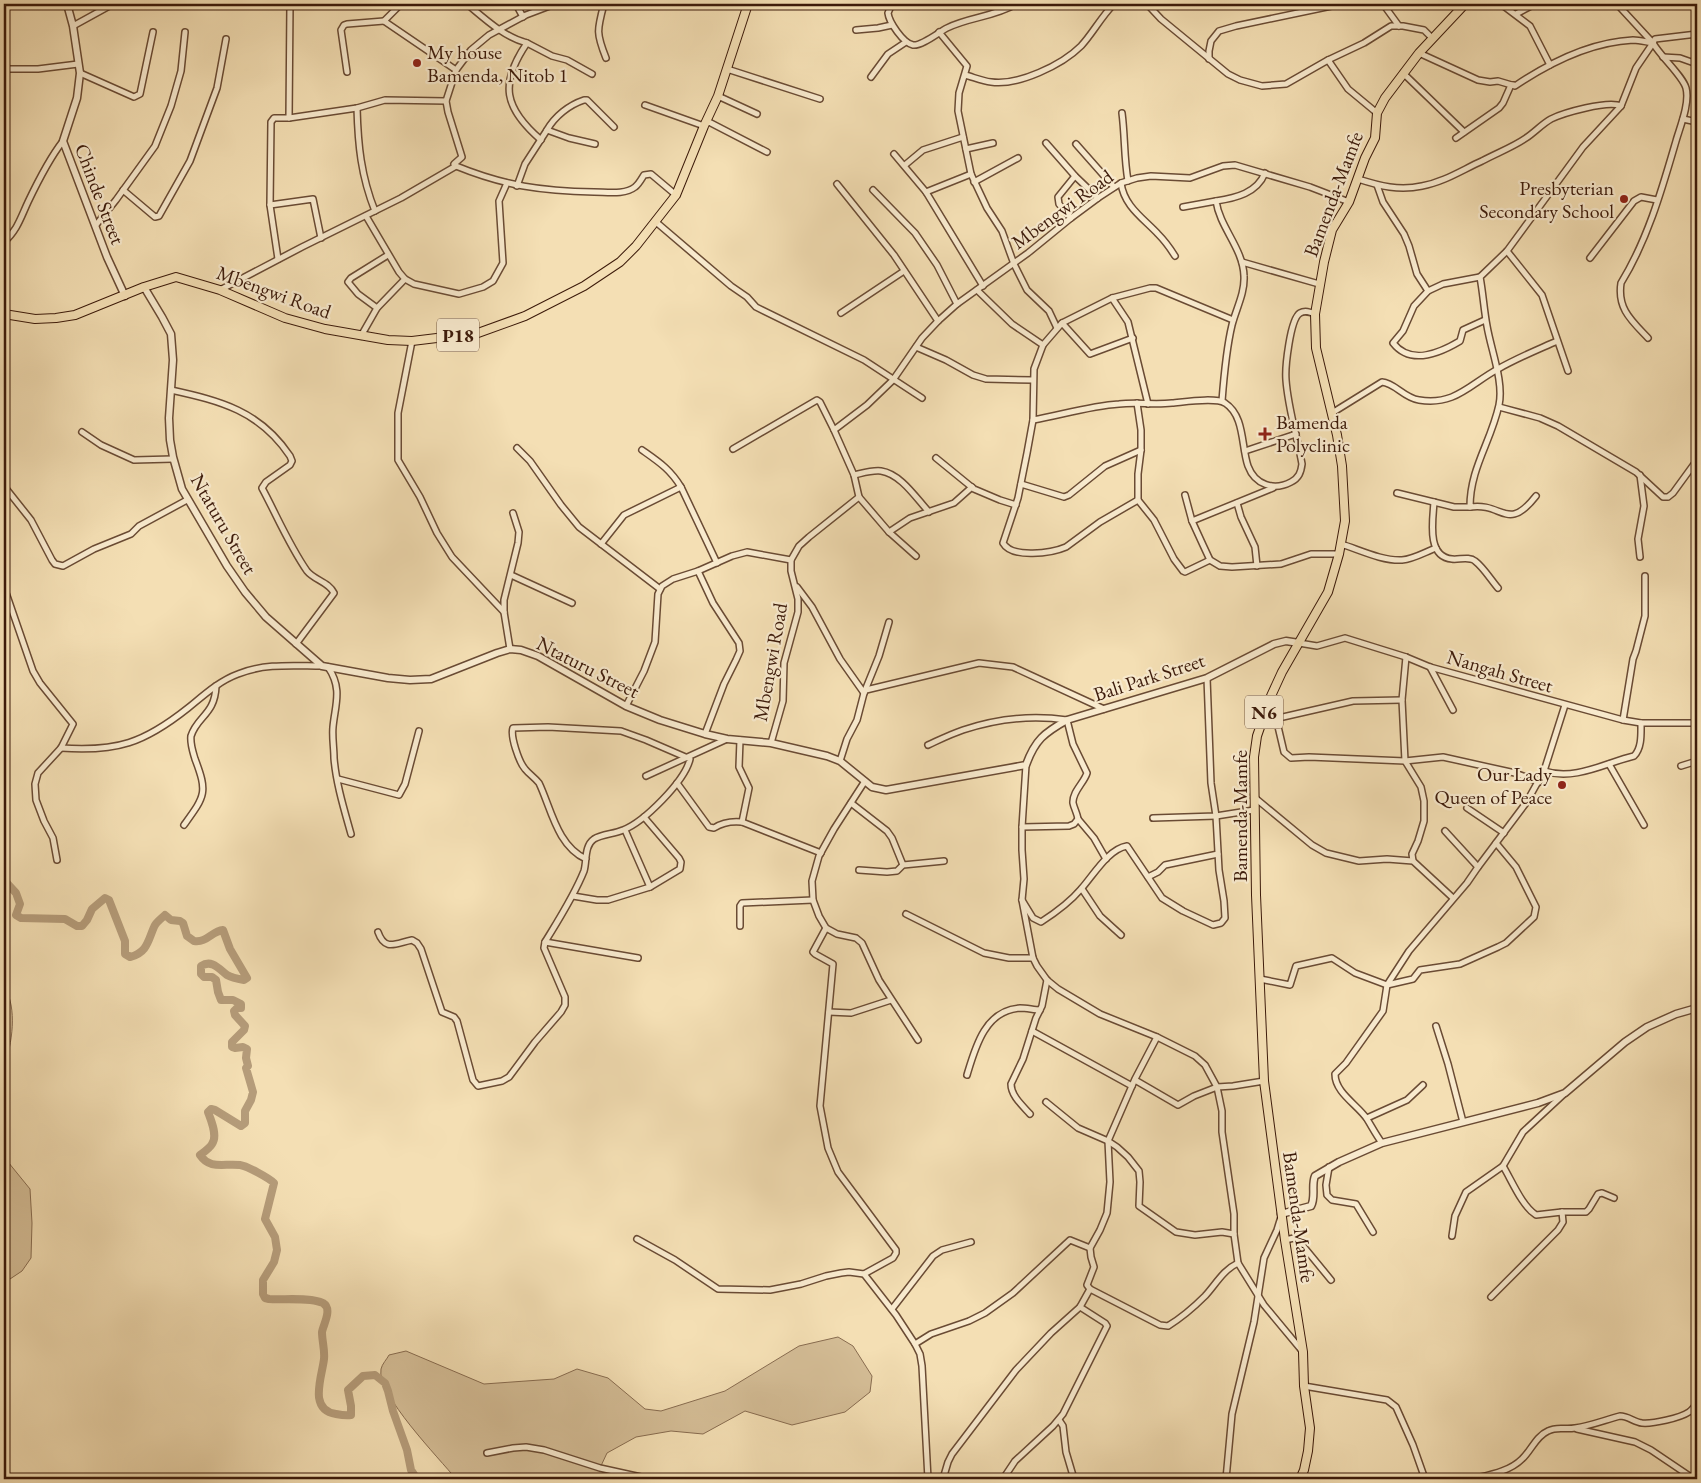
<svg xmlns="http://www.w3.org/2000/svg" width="1701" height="1483" viewBox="0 0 1701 1483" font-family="'EB Garamond',serif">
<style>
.green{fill:#d5be97;stroke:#886c50}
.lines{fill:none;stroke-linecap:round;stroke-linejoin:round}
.river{stroke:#b59c7a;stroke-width:8}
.minor-casing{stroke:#6a4b34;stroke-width:8}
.tertiary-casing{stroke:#6a4b34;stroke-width:9}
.primary-casing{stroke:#3c1a0a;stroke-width:10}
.trunk-casing{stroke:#3c1a0a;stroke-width:10}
.minor{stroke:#f8eace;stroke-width:5}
.tertiary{stroke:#f8eace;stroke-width:6}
.primary{stroke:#f4dfb4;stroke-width:8}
.trunk{stroke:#f4dfb4;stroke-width:8}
.poi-dot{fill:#8f2418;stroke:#f8eace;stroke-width:2}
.labels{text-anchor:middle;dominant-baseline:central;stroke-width:4.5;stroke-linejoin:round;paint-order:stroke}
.shield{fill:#f8eace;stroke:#745845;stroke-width:1}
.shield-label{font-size:19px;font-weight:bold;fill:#3c1a0a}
.poi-label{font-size:20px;fill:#3c1a0a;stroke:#f8eace;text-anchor:start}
.street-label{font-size:20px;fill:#3c1a0a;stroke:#f8eace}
</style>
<rect width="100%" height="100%" fill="#f4dfb4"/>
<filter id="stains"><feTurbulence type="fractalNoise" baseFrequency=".004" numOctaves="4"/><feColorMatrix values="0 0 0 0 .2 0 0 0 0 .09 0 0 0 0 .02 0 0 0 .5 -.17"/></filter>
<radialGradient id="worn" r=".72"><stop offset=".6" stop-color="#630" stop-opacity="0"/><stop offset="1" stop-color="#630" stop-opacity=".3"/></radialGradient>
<!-- green -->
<g class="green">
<path d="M4,986c14,23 8,57 0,82z"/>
<path d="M4,1157l26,32 2,34 -1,35 -9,13 -18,12z"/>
<path d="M838,1337l15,9 19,30 -2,16 -25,20 -53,13 -47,-14 -42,23 -32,-3 -35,6 -29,16 -7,15 7,11h-151c-16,-20 -80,-85 -75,-110 1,-5 6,-10 8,-14l17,-4 78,33 70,-5 23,-10 31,9 37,31 16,2 64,-20 74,-45z"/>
</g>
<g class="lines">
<!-- river -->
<path class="river" d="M4,880l12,13 4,11 -4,11 5,3 44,1 12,7h5l5,-6 5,-11 13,-11 4,2 16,41v13l5,3c17,-4 18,-16 24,-30 2,-5 7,-8 11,-12l6,5 9,1 3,2 4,13 7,5c13,2 18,-10 29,-11l7,19 17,29 -3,2c-6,-1 -12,-2 -17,-5 -8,-6 -15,-16 -26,-9v8l3,3h8l4,3 2,12 3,8h12l8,4v4h-4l-3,3 1,4 10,11 -1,4 -12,12v5l3,1 8,-1 4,2 -1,9 2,8 -2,2 7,24 -2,8 -6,11v12l-4,3 -26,-16 -4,-1 -3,3c3,8 10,24 4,32 -2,4 -8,8 -12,11 10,15 24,8 40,10 7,1 29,13 34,18l-9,36 10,18 2,13 -3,12 -11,18v14l2,4 4,1c14,1 42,-2 54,4 10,6 0,22 -1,29 0,9 3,18 2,27 -2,18 -16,51 12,55 5,1 10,2 15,1v-9l-3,-16 15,-14 12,-1 10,8 3,8 5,20 14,39 4,20 6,9"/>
<defs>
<g id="minor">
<path d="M401,4l-17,17 72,49"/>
<path d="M467,4c18,15 37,33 60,39 -28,41 -23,65 14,97"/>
<path d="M516,4l7,13"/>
<path d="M604,4c-7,26 -8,29 2,54"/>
<path d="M892,4l-4,9c1,9 15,30 25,32 9,1 26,-13 34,-17 22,-11 47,-11 69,-24"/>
<path d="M1147,4l14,15 67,55 12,6 22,6 24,-2 42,-24 36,-17 27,-17h12l21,4 8,8"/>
<path d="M1383,4l16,22"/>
<path d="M1501,4l29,22 20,39"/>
<path d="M1617,4l36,39 2,-4 42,-5"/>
<path d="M1516,14l19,-10"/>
<path d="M73,26l40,-22"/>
<path d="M856,30l22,-2 14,-3"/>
<path d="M939,32l28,34 -8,27 -1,18 13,63 16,34 15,23 12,33 13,26 22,21 8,17"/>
<path d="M527,43l25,13 15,4 25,14"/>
<path d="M1419,53l59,27 12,2 8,-1 17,5c34,-23 77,-44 118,-46 7,0 13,2 20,3"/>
<path d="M1663,57l17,1 17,6"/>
<path d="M1209,59v-8l2,-10 8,-10 17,-5 105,-22"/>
<path d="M1328,60l20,29 29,24"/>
<path d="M4,69h34l40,-5"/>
<path d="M727,69l93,30"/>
<path d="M347,72l-6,-42 3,-5 3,-1 37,-3"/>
<path d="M80,73l54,24 6,-3 13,-62"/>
<path d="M1403,73l61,59"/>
<path d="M965,75c8,2 17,6 26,7 27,4 71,-17 90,-36 12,-13 20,-29 33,-42"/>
<path d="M871,77l17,-23 18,-12"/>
<path d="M718,96l39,18"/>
<path d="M645,105l59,21"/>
<path d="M357,108c1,37 4,68 18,103"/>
<path d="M1122,113c3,23 2,45 6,68"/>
<path d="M289,118l68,-10 28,-8 61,1"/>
<path d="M1683,119l14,3"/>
<path d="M707,121l60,31"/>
<path d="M547,130c8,-14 22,-25 37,-30h3l27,27"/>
<path d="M1456,138l43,-30 4,-5 8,-18h3"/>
<path d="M1046,143l29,33 23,22"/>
<path d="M1076,144l38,43"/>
<path d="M966,149l27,-6"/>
<path d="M894,154l32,38 57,94"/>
<path d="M905,165l18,-15 40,-13"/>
<path d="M456,166c49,20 86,25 138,26 13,0 31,3 41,-5 4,-3 7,-9 9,-12l7,-1 25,21"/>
<path d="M1358,179c22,7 41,12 64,7 22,-4 40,-16 60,-25 15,-8 31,-14 44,-23 9,-6 16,-14 25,-19 12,-6 57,-19 70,-13"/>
<path d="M974,182l44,-24"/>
<path d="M1121,183c3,23 22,35 37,51 7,7 12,14 17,22"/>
<path d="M837,184l57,71 44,66"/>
<path d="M1377,185l6,17 21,32 5,12 8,28 11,17"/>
<path d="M517,186l8,-22 22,-34 22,8 26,6"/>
<path d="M123,190l32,27 4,-1 31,-55 27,-73 9,-49"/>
<path d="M873,190l42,43 22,32 20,39"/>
<path d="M926,192l45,-18"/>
<path d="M270,205l43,-6 8,39"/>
<path d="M1183,207l33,-6"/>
<path d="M366,216l33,56 6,7 9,5 45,10 24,-7 10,-6 10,-18 -4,-62 8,-18"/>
<path d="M1071,218l-12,-14 -1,-7 17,-21"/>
<path d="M656,222l75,64 16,11 9,10 108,53 58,38"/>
<path d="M96,225l20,-25 39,-54 16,-40 10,-35 4,-39"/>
<path d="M4,242c13,-11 17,-25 24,-40 10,-21 21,-43 35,-61"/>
<path d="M1507,251l35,44 26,76"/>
<path d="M1590,258l44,-57 7,-4 16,3"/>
<path d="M278,259l-8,-54 1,-83 3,-4h15l1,-114"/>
<path d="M1242,262l77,22"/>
<path d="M1480,277l-37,7 -15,7 -14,15 -11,25 -10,12c18,23 47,10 67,-2l3,-11 22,-10"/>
<path d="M220,290l82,-43 99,-49 55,-32 -2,-2 8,-7 -14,-45 -2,-11 10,-31 15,-20 18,-15 37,-20 29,-11"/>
<path d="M977,290l35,34 31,21"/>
<path d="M1112,298l16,24 20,82"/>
<path d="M377,308l-19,-14 -10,-12 3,-4 37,-23"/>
<path d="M841,313l63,-42"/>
<path d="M1062,323l50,-25 38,-10h6l77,32"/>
<path d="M361,336l16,-28 28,-29"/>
<path d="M1133,338l-43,16 -28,-31 -19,22 -9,24 -1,51 -6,33 -9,45 -15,45c9,16 49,10 63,4l34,-25 38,-22"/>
<path d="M1648,338c-16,-17 -31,-29 -27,-55 27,-44 41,-94 55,-142 4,-14 14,-38 10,-53 -3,-12 -26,-32 -33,-45"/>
<path d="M412,341l-14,72v47l22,37 17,36 15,24 52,55"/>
<path d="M916,347l30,13 27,15 13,4 47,1"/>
<path d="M171,390c50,11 89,21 119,66l2,5 -2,4 -24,17 -4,6c15,28 27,57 45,83 7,9 22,11 27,22l-38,51"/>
<path d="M1222,401c2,-26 4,-51 10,-76 4,-16 13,-32 12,-49 -1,-28 -24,-48 -28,-75 20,-3 41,-8 49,-28"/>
<path d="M1137,403l4,27v20l-3,24v26l16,20 20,39 9,12 2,1 25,-12"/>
<path d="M1499,407l41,11 18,8 78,46 27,25h5l5,-4 24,-33"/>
<path d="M1332,413l50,-31c13,1 22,16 37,18 36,6 51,-16 79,-31 19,-11 39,-19 59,-28"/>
<path d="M1033,420c28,-5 57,-14 86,-16 18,-2 35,1 53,-1 12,-1 43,-6 53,0 20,13 16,43 23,63 7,19 26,25 43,16 8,-4 10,-10 11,-18 -5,-28 -14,-56 -16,-84 -1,-12 4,-61 14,-67 5,-3 10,-1 15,1"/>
<path d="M82,432l19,13 33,15 39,-1"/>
<path d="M517,448l13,13 31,44 18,22 81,62"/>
<path d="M733,449l84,-49 3,2 14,28"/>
<path d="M642,450c17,12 28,19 39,37l36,76"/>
<path d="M1245,451l51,-17"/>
<path d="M936,458l38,31 26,11 16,5"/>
<path d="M854,475c9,-2 18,-5 27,-4 20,3 35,27 48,41"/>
<path d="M1640,475l4,31 -6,33 2,18"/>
<path d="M1021,484l43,13 5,-2 36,-29 36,-16"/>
<path d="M4,486l27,34 21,40 3,4 8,2 31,-17 37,-15 8,-8 48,-26"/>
<path d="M1397,493l57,14h16"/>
<path d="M1185,495l7,26 11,24 7,15 10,6 12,1 49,-3 30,-10h28"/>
<path d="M1536,496c-29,37 -33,6 -66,11 0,-39 21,-65 29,-102 5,-23 -8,-55 -12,-79 -3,-16 -4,-33 -7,-49l27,-26 76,-104 38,-41 15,-38 17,-25"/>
<path d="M859,497l30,35 27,24"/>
<path d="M1434,502c-1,17 -8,55 18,57 7,1 17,-3 23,2 9,7 16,19 23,27"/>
<path d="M1237,503l4,14 14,30 2,19"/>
<path d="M1192,521l81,-33"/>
<path d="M889,532l21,-14 44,-15 18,-16"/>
<path d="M601,544l23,-29 57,-28"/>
<path d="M1341,544c19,6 41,17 61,16 12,-1 23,-8 34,-12"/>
<path d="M698,571l15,32 26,40 1,8 -4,9 -12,24 -19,50"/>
<path d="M511,575l61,28"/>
<path d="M4,587l29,84 7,12 33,41 -12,24 -23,25 -3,11 1,16 8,21 9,17 4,22"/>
<path d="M797,587l15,20 28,52 24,34"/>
<path d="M1299,643l18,3 28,-8 61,19 24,10 193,53 18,3h56"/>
<path d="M510,649l-6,-37v-12l14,-57 1,-11 -6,-19"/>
<path d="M1406,657l-4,43 3,61 16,26 3,14v20l-6,20 -6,13 1,7"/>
<path d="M328,667c15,22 7,38 5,60 -1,10 1,21 1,31 2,25 10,51 17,76"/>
<path d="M1430,667l23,43"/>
<path d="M866,690l113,-27 34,4 91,42"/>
<path d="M626,706l18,-35 11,-29 3,-48 4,-8 11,-7 25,-8 34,-15 15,-4 44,8"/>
<path d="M1264,714l12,4 7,-1 70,-16 49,-1"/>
<path d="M1276,718l8,34 7,6 18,-1 96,4 38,-4 72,16 24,9"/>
<path d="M1623,720l10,-61 3,-8 9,-35v-40"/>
<path d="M740,740l-1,27 10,21 -7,34"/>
<path d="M771,743l12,-42 1,-38 14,-51v-13l-7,-28v-11l8,-14 10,-9 50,-40 -5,-22 -20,-45 33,-25 26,-25 29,-42 16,-17 19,-17 71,-51 43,-35 27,-20 23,-15 16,-5 14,-2 39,2 33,-12 12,-1 75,22 39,15"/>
<path d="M928,745c11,-5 23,-11 35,-15 33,-11 70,-15 104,-10l6,24 14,29c-3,10 -15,19 -14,30 1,5 4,10 5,16l-4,5 -5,2 -47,1"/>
<path d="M61,748c56,4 83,-5 127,-40 16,-13 31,-27 50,-34 27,-11 56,-8 84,-8"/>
<path d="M840,761l7,-22 10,-19 7,-27 15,-37 10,-34"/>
<path d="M1609,764l35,61"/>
<path d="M1026,765l-4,62v23l2,29 -2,21 11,58 4,8 10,14 11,9 42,25 57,23 38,19 10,9 12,22 16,-1 31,-5"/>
<path d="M1681,766l16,-5"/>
<path d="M1544,771c31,10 61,-8 90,-15 8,-8 7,-22 7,-33"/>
<path d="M646,776l81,-37"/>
<path d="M338,779l61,16 6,-11 14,-53"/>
<path d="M865,781l-31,48 -15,27 -7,25 1,19 6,16 7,12 11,6 19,4 6,5 17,37 39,60"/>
<path d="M677,783l32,44 5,1c9,-6 18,-7 28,-6l79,31"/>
<path d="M1254,797l58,48 14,8 33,8 28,-2 26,2 40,37"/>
<path d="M851,803l36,28 5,7 11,27"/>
<path d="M1467,808l37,25"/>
<path d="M1153,818l63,-2 38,-6"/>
<path d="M1078,819l16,19 12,21"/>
<path d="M184,825c21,-29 24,-32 11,-66 -2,-7 -5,-15 -4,-23 6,-20 24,-21 25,-50"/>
<path d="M625,830l25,57"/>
<path d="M1445,831l33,36"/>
<path d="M859,870l28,2 10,-1 6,-6 41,-4"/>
<path d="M1148,877l10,-5 7,-7 53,-11"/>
<path d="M1082,889l18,27 21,19"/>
<path d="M573,896l24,4h11l42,-13 30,-18 1,-7 -2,-4 -35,-41"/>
<path d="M1022,900l11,18 8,4c14,-9 29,-20 40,-33 12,-13 27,-40 46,-43l35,52 21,13 30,14 8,-2 4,-5 -1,-17 -5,-31 -3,-54 -5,-33 -4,-105"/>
<path d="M906,914l78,39 25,5h24"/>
<path d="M740,926v-20l2,-3 71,-3"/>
<path d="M826,928l-13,24 2,2 18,10 -13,142 8,42 10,24 58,78v3l-3,5 -29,16"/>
<path d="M378,932c7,20 18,11 34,8l5,3 4,6 21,63 12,5 3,4 16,59 5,6 24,-5 7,-4 26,-35 26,-30 4,-7v-8l-21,-49 1,-6c14,-23 29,-46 39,-71 3,-10 0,-25 10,-32 8,-5 20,-5 29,-9 21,-8 62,-49 67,-71l-44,-19 -25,-9 -73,-4 -35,1c-3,8 6,34 12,41 4,5 9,8 14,14 12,25 18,63 47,76"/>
<path d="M545,942l93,16"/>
<path d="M1260,979l30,6 6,-19 36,-8 23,15 32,12 26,-6 7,-9 40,-6 38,-17 8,-4 28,-26 2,-10 -20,-40 -20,-24"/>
<path d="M829,1012l22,1 40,-13"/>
<path d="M1436,1026l12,38 15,58"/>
<path d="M1032,1031l100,55"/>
<path d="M1157,1037l-22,42 -27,62 2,41 -3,31 -7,17 -10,18 1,9 3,10 -7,18 3,4 70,36 8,1c13,-8 26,-19 37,-30 11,-12 18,-26 33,-33"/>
<path d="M967,1075c8,-27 18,-65 53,-67 7,0 14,2 20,2"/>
<path d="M1135,1080l43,25 16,-9 23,-9 5,24v21l12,82v20l4,29 26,42 39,47"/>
<path d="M1046,1102l32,26 30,13 9,6 11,10 11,14 1,11 -1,24 37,26 19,3 27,-3 12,2"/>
<path d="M1030,1114c-7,-8 -19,-18 -19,-30l12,-25 13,-41 6,-12 5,-26"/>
<path d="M1367,1118l40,-18 16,-15"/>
<path d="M1382,1143c-6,-8 -10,-16 -15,-24 -9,-14 -32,-26 -32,-45l11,-11 37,-52 4,-26 22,-34 58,-68 11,-16 48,-64 18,-32 21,-66"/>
<path d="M1503,1166c9,15 19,40 33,49l26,-3h24l3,-3 9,-15 4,-1 12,5"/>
<path d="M1329,1167l-3,18 1,10 5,5 24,4 17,28"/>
<path d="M1452,1236l3,-20 11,-24 37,-26 20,-34 41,-38"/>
<path d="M637,1239l38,21 43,29 52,1 31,-6 25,-8 15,-3 8,-1 15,2 32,41 19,29 16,-10 38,-13 16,-8 28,-20 57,-53 20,8"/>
<path d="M1285,1240l9,-2 5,3 32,39"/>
<path d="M1491,1297l67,-67 5,-8 -1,-10"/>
<path d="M892,1309l41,-53 9,-6 29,-8"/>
<path d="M915,1344l5,10 2,12 6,113"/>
<path d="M1304,1386l83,14 9,7 17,38 12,34"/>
<path d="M1059,1420l4,6 3,26 8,27"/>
<path d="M1577,1429l58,13 16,8 43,29"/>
<path d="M487,1453l26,-5 13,-1 18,3 56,18 50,11"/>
<path d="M943,1479l5,-17 4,-8 64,-84 35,-37 29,-26 10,-18"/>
<path d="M1003,1479l12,-18 38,-35 10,-12 44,-88 -2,-3 -25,-16"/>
<path d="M1226,1479l6,-65 22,-92 10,-64 13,-28 4,-13"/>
<path d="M1472,1479c16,-4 37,-7 50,-20 9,-8 14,-23 26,-28 9,-5 17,-1 27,-3 15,-2 30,-8 45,-12 8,0 14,6 22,7 11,1 38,-5 47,-11 3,-2 6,-6 8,-9"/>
</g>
<g id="tertiary">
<path d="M67,4l6,22 7,47 -3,25 -14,43 44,116 18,39"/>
<path d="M144,287l18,30 9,17 2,26 -4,58 1,22 3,17 9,32 45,77 18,26 21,25 56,49 66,12 22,2 21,-1 66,-26 13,-4 11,1 17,6 88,50 34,14 45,14 22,5 44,4 56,13 13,5 32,26 14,3 140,-25c9,-25 18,-32 41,-45l140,-42 67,-34 12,-3 13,2"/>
<path d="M1281,1214l30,-8c5,-9 0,-21 4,-30l24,-14 43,-19 156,-40 27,-10 60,-51 22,-15 29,-13 21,-6"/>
</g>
<path id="primary" d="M4,314l31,5 21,-1 19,-3 69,-28 32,-10 44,13 65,28 40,11 63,11 24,1 66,-8 47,-17 59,-30 36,-24 16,-16 40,-51 28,-69 14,-30 30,-92"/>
<path id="trunk" d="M1300,1479l4,-9 4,-19 2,-23 -6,-42 -1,-34 -18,-112 -21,-159 -8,-186 -2,-138 3,-21 14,-40 11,-24 46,-80 11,-38 6,-33 -3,-55 -5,-31 -21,-87 -1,-34 9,-52 8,-32 17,-28 16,-44 10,-20 2,-25 8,-15 34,-45 46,-49"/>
</defs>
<!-- minor casing -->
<use href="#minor" class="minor-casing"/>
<!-- tertiary casing -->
<use href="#tertiary" class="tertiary-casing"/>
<!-- primary casing -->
<use href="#primary" class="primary-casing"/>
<!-- trunk casing -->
<use href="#trunk" class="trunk-casing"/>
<!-- minor -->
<use href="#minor" class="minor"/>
<!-- tertiary -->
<use href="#tertiary" class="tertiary"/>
<!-- primary -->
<use href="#primary" class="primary"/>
<!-- trunk -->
<use href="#trunk" class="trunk"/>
</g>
<!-- markers -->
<g class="poi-dot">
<circle cx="417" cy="63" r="5"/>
<circle cx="1624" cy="199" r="5"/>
<path d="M1262.5 426.5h5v5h5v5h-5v5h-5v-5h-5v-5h5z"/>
<circle cx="1562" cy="785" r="5"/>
</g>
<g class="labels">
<!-- shield labels -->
<g class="shield">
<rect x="437" y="318.5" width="42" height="33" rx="4"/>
<rect x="1245" y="695.5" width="38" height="33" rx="4"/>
</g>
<g class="shield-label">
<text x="458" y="335">P18</text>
<text x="1264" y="712">N6</text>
</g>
<!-- poi labels -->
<g class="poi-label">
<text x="427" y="52">My house<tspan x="427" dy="23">Bamenda, Nitob 1</tspan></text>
<text x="1614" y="188" text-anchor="end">Presbyterian<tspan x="1614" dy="23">Secondary School</tspan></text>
<text x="1276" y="422">Bamenda<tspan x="1276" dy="23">Polyclinic</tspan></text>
<text x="1552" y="774" text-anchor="end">Our Lady<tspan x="1552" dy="23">Queen of Peace</tspan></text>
</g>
<!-- street labels -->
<g class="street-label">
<text transform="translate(100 194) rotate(69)">Chinde Street</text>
<text transform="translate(1333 194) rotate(-69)">Bamenda-Mamfe</text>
<text transform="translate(1062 209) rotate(-36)">Mbengwi Road</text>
<text transform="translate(274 292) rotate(20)">Mbengwi Road</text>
<text transform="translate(224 524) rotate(60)">Ntaturu Street</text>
<text transform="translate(770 662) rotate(-80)">Mbengwi Road</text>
<text transform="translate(588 667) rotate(27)">Ntaturu Street</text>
<text transform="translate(1500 671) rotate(16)">Nangah Street</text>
<text transform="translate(1149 677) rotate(-18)">Bali Park Street</text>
<text transform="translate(1240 816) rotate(-90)">Bamenda-Mamfe</text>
<text transform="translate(1299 1217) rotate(82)">Bamenda-Mamfe</text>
</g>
</g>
<!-- margin -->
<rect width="1701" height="1483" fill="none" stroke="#f4dfb4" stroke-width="20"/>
<rect x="5" y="5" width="1691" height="1473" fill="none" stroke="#3c1a0a" stroke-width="2.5"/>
<rect x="10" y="10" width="1681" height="1463" fill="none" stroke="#3c1a0a"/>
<rect width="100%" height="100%" filter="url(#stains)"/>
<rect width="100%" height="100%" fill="url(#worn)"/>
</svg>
